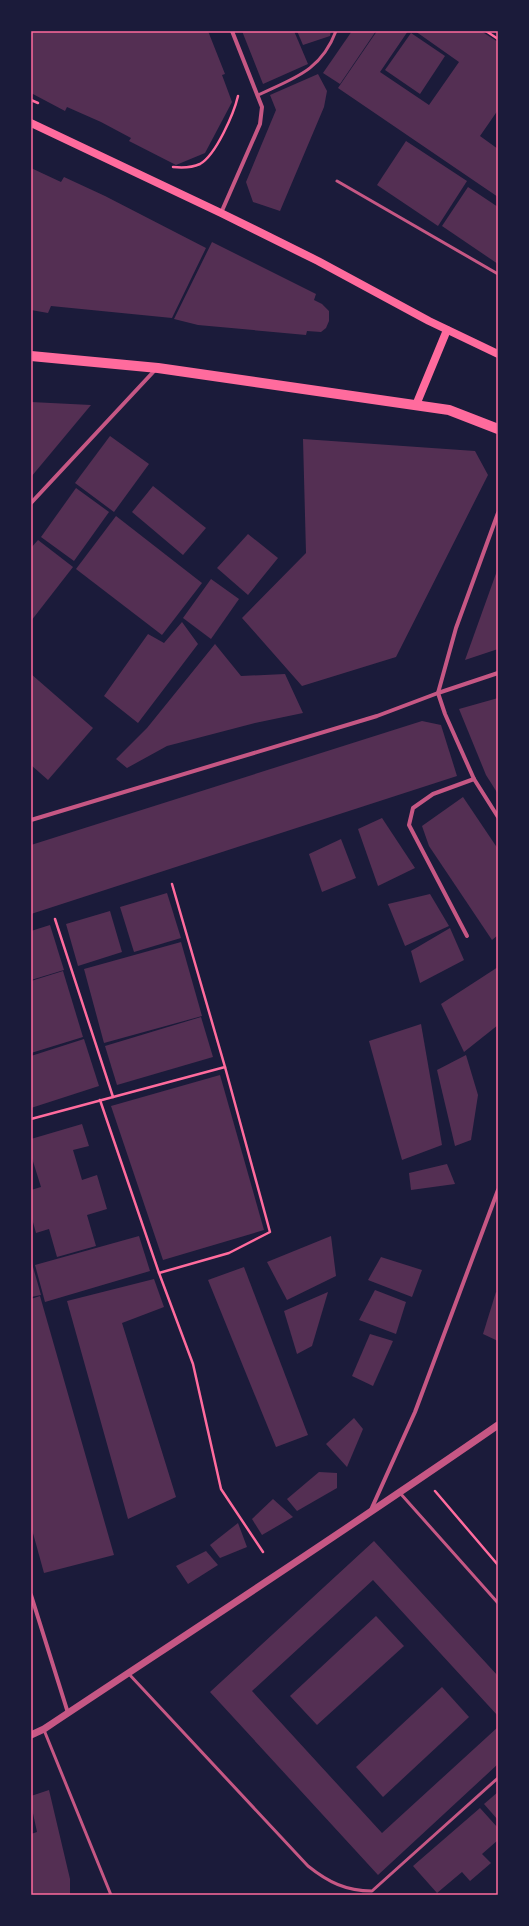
<svg xmlns="http://www.w3.org/2000/svg" width="529" height="1926" viewBox="0 0 529 1926" font-family="Manrope,sans-serif">
<style>
.building{fill:#542f53}
.lines{fill:none;stroke-linecap:round;stroke-linejoin:round}
.path{stroke:#ff6b9d;stroke-width:2.5}
.service{stroke:#c65784;stroke-width:3}
.minor{stroke:#c65784;stroke-width:4}
.tertiary{stroke:#c65784;stroke-width:7}
.secondary{stroke:#ff6b9d;stroke-width:8}
.primary{stroke:#ff6b9d;stroke-width:10}
.neatline{fill:none;stroke:#ff6b9d;stroke-width:1.5}
</style>
<rect width="100%" height="100%" fill="#1b1b3a"/>
<!-- building -->
<g class="building">
<path d="M31,31h177l17,43 -3,1 10,27 -27,51 -29,12 -47,-24 2,-3 -30,-16 -34,-15 -2,4 -34,-18z"/>
<path d="M242,31h52l14,33 -45,20z"/>
<path d="M297,31h34l-1,5 -27,9z"/>
<path d="M352,31h24l-36,53 -17,-11z"/>
<path d="M377,31h31l-28,41 49,33 30,-43 -44,-31h66l17,11v68l-18,26 18,13v48l-160,-109z"/>
<path d="M411,33l34,23 -25,38 -35,-24z"/>
<path d="M318,74l9,17 -3,16 -44,104 -27,-9 -7,-20 30,-72 -6,-15z"/>
<path d="M406,141l61,40 -29,45 -61,-41z"/>
<path d="M31,168l30,14 3,-5 41,19 101,52 -34,70 -121,-12 -3,7 -17,-3z"/>
<path d="M468,187l30,20v57l-56,-38z"/>
<path d="M212,242l104,52 -2,6 8,4 7,7v10l-3,7 -5,4 -14,-1 -1,4 -108,-10 -24,-6z"/>
<path d="M31,402l60,3 -60,72z"/>
<path d="M110,436l39,28 -35,48 -39,-29z"/>
<path d="M303,439l172,12 13,24 -92,182 -94,29 -60,-68 64,-65z"/>
<path d="M153,486l53,42 -23,27 -51,-43z"/>
<path d="M76,488l33,24 -35,49 -33,-24z"/>
<path d="M116,516l86,67 -40,52 -86,-66z"/>
<path d="M248,534l30,24 -30,37 -31,-27z"/>
<path d="M38,540l35,27 -42,54v-73z"/>
<path d="M498,568v81l-33,11z"/>
<path d="M211,579l28,20 -28,40 -28,-21z"/>
<path d="M182,622l16,22 -60,79 -34,-27 44,-62 16,9z"/>
<path d="M215,644l26,32 44,-2 18,39 -48,10 -88,23 -40,22 -11,-9 31,-31z"/>
<path d="M31,674l62,54 -45,52 -17,-15z"/>
<path d="M498,698v96l-12,-19 -27,-66z"/>
<path d="M422,721l19,4 16,51 -426,138v-69z"/>
<path d="M463,797l35,52v86l-6,5 -63,-94 -7,-20z"/>
<path d="M382,818l33,50 -37,18 -20,-57z"/>
<path d="M341,839l15,39 -34,14 -13,-38z"/>
<path d="M167,893l14,45 -47,14 -14,-45z"/>
<path d="M430,894l19,32 -44,20 -17,-42z"/>
<path d="M110,911l12,41 -44,14 -12,-42z"/>
<path d="M50,925l14,45 -33,10v-49z"/>
<path d="M450,928l14,32 -44,23 -9,-32z"/>
<path d="M181,942l21,74 -98,27 -20,-74z"/>
<path d="M498,967v58l-34,27 -23,-48z"/>
<path d="M63,971l20,66 -52,16v-72z"/>
<path d="M201,1017l12,40 -96,28 -12,-39z"/>
<path d="M421,1024l21,121 -40,15 -33,-119z"/>
<path d="M84,1039l15,47 -68,22v-52z"/>
<path d="M466,1055l12,40 -7,45 -16,6 -18,-76z"/>
<path d="M220,1075l44,155 -101,30 -52,-154z"/>
<path d="M82,1124l7,22 -16,4 9,30 15,-5 10,34 -20,6 9,31 -39,11 -8,-28 -13,4 -5,-18v-25l10,-3 -10,-32v-16z"/>
<path d="M447,1164l8,20 -44,6 -2,-17z"/>
<path d="M139,1236l11,35 -105,31 -10,-37z"/>
<path d="M331,1236l5,40 -49,24 -20,-38z"/>
<path d="M381,1257l41,13 -10,27 -44,-17z"/>
<path d="M31,1260l10,35 -10,2z"/>
<path d="M244,1267l64,168 -32,12 -68,-167z"/>
<path d="M154,1279l10,28 -42,16 54,174 -48,22 -61,-218z"/>
<path d="M375,1290l31,12 -10,32 -37,-14z"/>
<path d="M328,1292l-16,54 -15,8 -13,-43z"/>
<path d="M496,1292l2,1v48l-15,-7z"/>
<path d="M40,1296l74,259 -70,18 -13,-47v-227z"/>
<path d="M370,1334l23,7 -20,45 -21,-10z"/>
<path d="M354,1418l9,11 -16,38 -21,-23z"/>
<path d="M319,1472l18,1v15l-40,23 -10,-12z"/>
<path d="M273,1499l20,18 -31,18 -10,-16z"/>
<path d="M238,1523l9,24 -27,11 -10,-13z"/>
<path d="M374,1541l124,135v40l-125,-136 -121,111 130,142 116,-106v37l-120,111 -168,-183z"/>
<path d="M206,1551l12,14 -30,19 -12,-18z"/>
<path d="M376,1616l28,30 -87,79 -27,-29z"/>
<path d="M442,1687l27,30 -86,80 -27,-30z"/>
<path d="M49,1790l21,89v16h-39v-61l6,-2 -6,-28v-8z"/>
<path d="M498,1792v28l-14,-16z"/>
<path d="M480,1808l18,20v12l-16,14 9,9 -21,18 -8,-9 -25,21 -24,-27z"/>
</g>
<g class="lines">
<!-- path -->
<g class="path">
<path d="M486,31l12,8"/>
<path d="M31,100l7,3"/>
<path d="M173,167c9,1 18,1 27,-3 16,-9 34,-51 38,-68"/>
<path d="M55,919l58,178"/>
<path d="M100,1100l59,173 34,91 28,125 42,63"/>
<path d="M31,1119l194,-52 -53,-183"/>
<path d="M159,1273l70,-20 41,-21 -45,-165"/>
<path d="M435,1491l63,74"/>
</g>
<!-- service -->
<g class="service">
<path d="M258,95c36,-17 63,-24 78,-64"/>
<path d="M337,181l161,93"/>
<path d="M400,1493l98,110"/>
<path d="M128,1673l180,193c20,16 38,25 64,25l126,-113"/>
<path d="M44,1730l67,165"/>
</g>
<!-- minor -->
<g class="minor">
<path d="M221,213l39,-89 2,-17 -30,-76"/>
<path d="M31,503l125,-134"/>
<path d="M498,513l-42,115 -18,65 7,21 29,65 24,38"/>
<path d="M31,820l346,-104 61,-23 60,-20"/>
<path d="M467,936l-58,-111 4,-17 20,-14 41,-15"/>
<path d="M370,1512l45,-100 83,-222"/>
<path d="M31,1595l37,118"/>
</g>
<!-- tertiary -->
<path class="tertiary" d="M31,1735l13,-6c152,-101 304,-200 454,-304"/>
<!-- secondary -->
<g class="secondary">
<path d="M31,123l190,90 97,48 111,60 69,33"/>
<path d="M416,405l31,-75"/>
</g>
<!-- primary -->
<path class="primary" d="M31,356l127,12 291,42 49,19"/>
</g>
<!-- border -->
<rect width="529" height="1926" fill="none" stroke="#1b1b3a" stroke-width="64"/>
<rect x="32" y="32" width="465" height="1862" class="neatline"/>
</svg>
